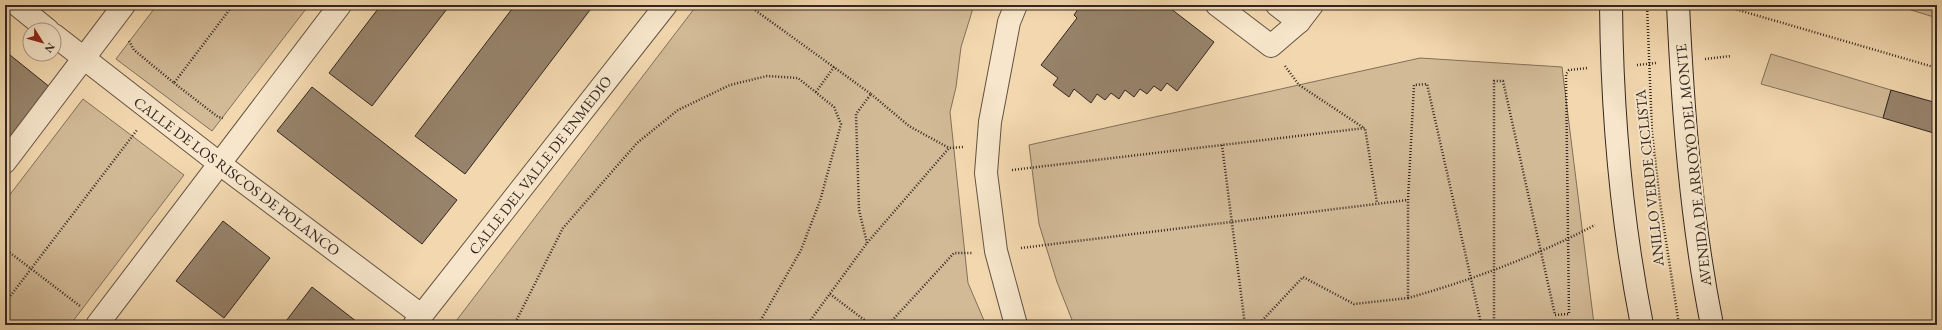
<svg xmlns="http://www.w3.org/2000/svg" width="1942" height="330" viewBox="0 0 1942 330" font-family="'EB Garamond',serif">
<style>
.green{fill:#d2ba97;stroke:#82705c}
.building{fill:#97836b;stroke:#332721}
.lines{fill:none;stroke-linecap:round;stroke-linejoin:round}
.street-casing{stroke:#635344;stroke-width:24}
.secondary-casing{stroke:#332721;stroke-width:24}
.path{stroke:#332721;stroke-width:2.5;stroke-dasharray:1 2;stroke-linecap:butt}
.street{stroke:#f7e6cb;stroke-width:22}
.secondary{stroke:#f7e6cb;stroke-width:22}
.labels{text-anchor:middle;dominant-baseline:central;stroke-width:4;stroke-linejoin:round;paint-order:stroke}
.street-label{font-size:15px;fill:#332721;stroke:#f7e6cb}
</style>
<rect width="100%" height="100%" fill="#f3d8af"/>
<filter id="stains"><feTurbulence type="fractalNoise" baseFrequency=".005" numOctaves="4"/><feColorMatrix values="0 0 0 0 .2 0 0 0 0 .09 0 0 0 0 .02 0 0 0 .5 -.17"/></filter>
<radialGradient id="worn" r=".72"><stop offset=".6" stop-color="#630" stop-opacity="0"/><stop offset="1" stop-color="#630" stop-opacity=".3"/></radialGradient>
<!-- green -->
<g class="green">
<path d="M157,5h152l-97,126 -96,-72z"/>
<path d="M697,5h277l-13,42 -5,40 -6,25 18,171 18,42h-533z"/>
<path d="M1895,5h42v13z"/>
<path d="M1771,54l120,36 -8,28 -122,-34z"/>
<path d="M1420,58l142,9 32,257 -520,1 -17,-43 -18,-58 -10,-79z"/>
<path d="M83,99l101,76 -114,150h-65v-124z"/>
</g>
<!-- building -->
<g class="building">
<path d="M381,5h69l-78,101 -43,-33z"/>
<path d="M515,5h69l6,5 -125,164 -50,-38z"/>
<path d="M1081,5h85l48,37 -37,49 -10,-8 -6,8 -7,-5 -7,8 -7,-5 -6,8 -9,-7 -6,9 -8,-6 -6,7 -8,-6 -6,9 -17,-14 -5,8 -16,-12 5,-7 -17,-13 36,-47 -3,-3z"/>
<path d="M5,51l46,37 -46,59z"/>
<path d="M312,87l145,113 -35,44 -145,-113z"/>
<path d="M1891,90l46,13v31l-54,-16z"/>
<path d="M223,221l47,37 -46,60 -48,-37z"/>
<path d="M312,287l49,38h-78z"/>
</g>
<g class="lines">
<defs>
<g id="street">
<path d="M17,5l31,25"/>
<path d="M1217,5l54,41 28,-24 13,-17"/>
<path d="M1277,5l22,17"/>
<path d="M54,35l166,129 201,151"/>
<path d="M5,162l119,-157"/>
<path d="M97,325l243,-320"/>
<path d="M414,325l252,-320"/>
<path d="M1016,325l-20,-74 -10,-78 4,-51 19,-100 7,-17"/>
</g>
<g id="secondary">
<path d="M1611,5c1,108 10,214 31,320"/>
<path d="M1678,5c5,107 13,215 34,320"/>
</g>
</defs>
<!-- street casing -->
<use href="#street" class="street-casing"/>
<!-- secondary casing -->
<use href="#secondary" class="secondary-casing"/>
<!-- path -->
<g class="path">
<path d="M748,5l123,89 -15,20 3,96 8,33"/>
<path d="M1647,5l5,127 8,70 19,123"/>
<path d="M1728,7l209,61"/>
<path d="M129,41l5,9 40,33 59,-78"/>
<path d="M1705,59l26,-3"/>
<path d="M1637,65l19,-2"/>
<path d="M1285,66l14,19 65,43"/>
<path d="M174,83l44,34 5,1"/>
<path d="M816,92l18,-25"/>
<path d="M871,94l38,32 40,22"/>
<path d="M1222,145l23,180"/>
<path d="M1012,170l353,-42 12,75"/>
<path d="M1021,248l387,-48 6,-115 13,-1 54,239 13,-1v-241h9l52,234 14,-1 -3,-240 3,-4 19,-2"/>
<path d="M5,249l75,57"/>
<path d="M830,294l41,31"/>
<path d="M1408,298c64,-18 128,-42 187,-73"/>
<path d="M5,303l132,-173"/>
<path d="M514,325l49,-97 74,-85 41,-33 52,-25 37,-9 31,2 36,29 7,17 -21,77 -19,49 -43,75"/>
<path d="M807,325l60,-82 82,-95 14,-1"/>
<path d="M888,325l66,-72h18"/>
<path d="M1258,325l45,-48 51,27 54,-6v-98"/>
</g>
<!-- street -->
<use href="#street" class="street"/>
<!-- secondary -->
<use href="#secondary" class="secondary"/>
</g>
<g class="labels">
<!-- street labels -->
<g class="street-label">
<text transform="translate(540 165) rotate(-52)">CALLE DEL VALLE DE ENMEDIO</text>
<text transform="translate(1693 165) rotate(-96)">AVENIDA DE ARROYO DEL MONTE</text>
<text transform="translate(237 176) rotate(37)">CALLE DE LOS RISCOS DE POLANCO</text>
<text transform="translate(1649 178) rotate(-96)">ANILLO VERDE CICLISTA</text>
</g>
</g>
<!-- margin -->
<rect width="1942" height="330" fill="none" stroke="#f3d8af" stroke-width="20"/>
<rect x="6" y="6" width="1930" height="318" fill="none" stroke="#332721" stroke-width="2"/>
<rect x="10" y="10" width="1922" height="310" fill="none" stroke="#332721"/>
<!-- north arrow -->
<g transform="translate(42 42) rotate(127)"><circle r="19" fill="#f7e6cb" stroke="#a99a87"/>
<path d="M0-3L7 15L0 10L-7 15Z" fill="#8f2418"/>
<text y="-6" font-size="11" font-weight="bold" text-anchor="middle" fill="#332721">N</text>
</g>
<rect width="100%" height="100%" filter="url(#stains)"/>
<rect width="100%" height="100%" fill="url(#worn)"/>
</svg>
